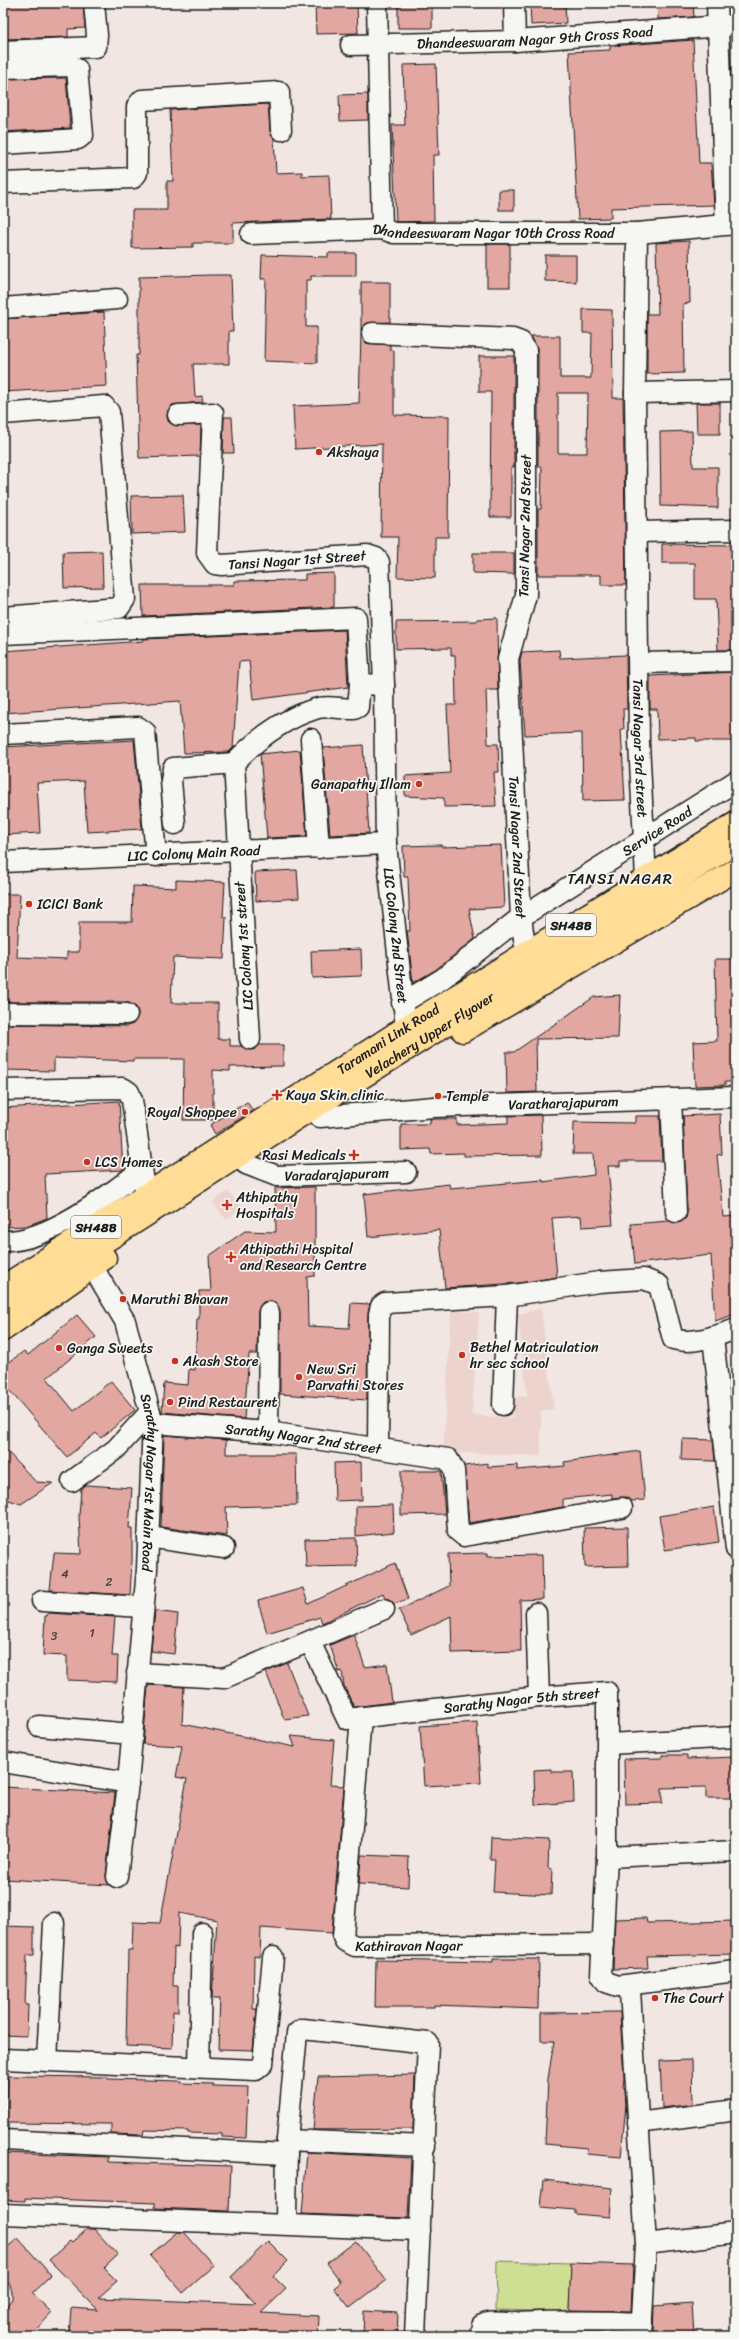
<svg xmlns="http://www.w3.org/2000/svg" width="739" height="2339" viewBox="0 0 739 2339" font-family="Sriracha,sans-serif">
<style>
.built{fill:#edd3ce}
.green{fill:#cedf93;stroke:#757e58}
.building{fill:#e2a7a1;stroke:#1c1c1c;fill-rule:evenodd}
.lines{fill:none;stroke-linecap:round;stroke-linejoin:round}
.minor-casing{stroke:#1c1c1c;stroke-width:23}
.major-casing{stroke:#1c1c1c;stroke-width:25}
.minor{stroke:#f6f6f2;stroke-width:20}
.major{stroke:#ffdd96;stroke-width:22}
.poi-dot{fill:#c8321e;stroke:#f6f6f2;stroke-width:1.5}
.labels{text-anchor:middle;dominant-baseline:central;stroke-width:3.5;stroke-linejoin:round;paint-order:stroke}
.number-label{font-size:12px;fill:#4e3f3d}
.shield{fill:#f6f6f2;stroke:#5d5d5c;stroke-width:1}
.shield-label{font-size:13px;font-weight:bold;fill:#1c1c1c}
.street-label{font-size:14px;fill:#1c1c1c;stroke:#f6f6f2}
.poi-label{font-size:14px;fill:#1c1c1c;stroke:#f6f6f2;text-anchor:start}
.neighbourhood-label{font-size:15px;letter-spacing:1px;fill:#1c1c1c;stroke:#f6f6f2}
</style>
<rect width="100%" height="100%" fill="#f2e6e2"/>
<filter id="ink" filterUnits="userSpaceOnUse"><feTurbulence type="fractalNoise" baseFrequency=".025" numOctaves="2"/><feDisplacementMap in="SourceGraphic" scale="8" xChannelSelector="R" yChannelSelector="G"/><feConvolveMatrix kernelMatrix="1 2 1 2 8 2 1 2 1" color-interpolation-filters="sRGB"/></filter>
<g filter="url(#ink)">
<!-- built -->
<g class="built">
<path d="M228,1191l15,17 -17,11 -14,-17z"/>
<path d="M451,1309l28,4 -7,102 41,3 -2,-21 16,-1 -9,-82 23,-5 13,100 -13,2v45l-98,-4z"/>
</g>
<!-- green -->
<path class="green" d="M497,2261l74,2 -2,49 -73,-2z"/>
<!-- building -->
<g class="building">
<path d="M3,3h80l2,25 -17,1v8l-65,2z"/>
<path d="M357,3l1,30 -42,1 -1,-30z"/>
<rect x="398" y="3" width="34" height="25"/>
<path d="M530,3h35l1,20 -35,2z"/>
<path d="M657,3h36l1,14 -36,2z"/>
<path d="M693,40l6,123h12l3,42 -103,3v10l-33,1 -9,-167 41,-2v-4z"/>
<path d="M436,64l3,91h-6l1,66 -38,1 -4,-97h13l-2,-60z"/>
<path d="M66,78l4,50 -67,4v-53z"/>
<path d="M368,94v26l-28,1 -1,-26z"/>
<path d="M268,104l2,27 4,8 2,34 26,-1v4l27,-1 2,44 -98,4v20h-40v4l-61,1v-38h35v-29h6l-3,-71z"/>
<rect x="499" y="190" width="15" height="20"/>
<path d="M689,241l1,62 -7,1 1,69 -37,1v-60h11l-2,-71z"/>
<rect x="487" y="244" width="23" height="43"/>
<path d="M328,253h28v23h-45v4h-5v47h11v36l-53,-2 2,-82h-5l1,-24 66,2z"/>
<path d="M545,255h31v27l-31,-1z"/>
<path d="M211,275h20l2,56h-4v33h-36l2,33 7,-1 1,6 -31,3 -5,10 1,6 5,4h28l-1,31 -61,2 -3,-103h3v-78z"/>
<path d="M361,282h29v40l-23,1 -6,8z"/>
<path d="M583,309l29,1 1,88h10l3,187h-25v-10h-63v-66h3l1,-42h-4v-117l-7,-14h29v42h31l1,-45h-9zM558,393h30l-1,60h-29z"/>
<path d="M104,312l3,74 -104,6v-73z"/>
<path d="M361,334l5,9 24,2v5h4v65l55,1 -1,121h-13v41l-38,-1 1,-40h-17l1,-93 -87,5 -2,-43 66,-3z"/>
<path d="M479,356h35v111h-3v50h-21l1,-125h-12z"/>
<path d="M696,403h24v31h-23z"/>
<path d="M224,417h8l2,36h-11z"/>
<path d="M692,431l1,36h25v41l-57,-2 -1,-74z"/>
<path d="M183,495l2,37 -53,2 -1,-38z"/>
<path d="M662,544l74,1v105h-18l-2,-51h-21v-36h-33z"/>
<path d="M102,551l1,36 -39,1 -1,-36z"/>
<path d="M473,553h41v21l-41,-1z"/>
<path d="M334,573v34l-191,9 -1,-31h92v-4l71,-1v-6z"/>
<path d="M497,618l1,72h-12l2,54h10l1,28h-5l2,34 -52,1v-9l-39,-2v-20l45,-3 -3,-68h9l-1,-50h-4v-7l-55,1v-27l81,-1v-2z"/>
<path d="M345,630l3,57 -95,13 -4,-39 -10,1 -6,86 -4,4 -45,1 -4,-52 -177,12v-62l141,-10 -1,-2z"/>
<path d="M559,650l1,8 66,-3 1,54h-4l1,20h-3l4,71 -42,1 -1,-68 -57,2 -5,-75 2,-8z"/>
<path d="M736,672v69h-40v-3l-38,1 -1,-30h-7v-33z"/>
<path d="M134,740l8,89 -55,3 -3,-51 -47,2 3,50 -37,2v-88z"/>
<path d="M363,745l6,88 -39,2 -7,-87z"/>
<path d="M300,750l7,86 -40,2 -7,-84z"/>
<path d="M441,845l1,2 59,-2 3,62 -35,2 6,30 -38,30 -24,14 -6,-52h3l-2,-54h-4l-1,-31z"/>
<path d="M297,870l2,28 -43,3 -1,-29z"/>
<path d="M176,880l49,2 -2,35h3l-2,42 -51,-2 -2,46h47v36h12v7h11l9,4 9,-5h24v21l-53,1v4l-17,-1v50h-30l1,-61h-51v2l-79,-3v13l-51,-1v-46l124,2 6,-2 5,-10 -1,-6 -10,-6h-124v-108h17l-3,63 50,2v-7h12v-30h53l1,-36 43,2z"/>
<path d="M361,949l1,27 -50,2 -1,-27z"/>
<path d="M715,959h21v123h-11v3l-30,1 -2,-44 24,-1z"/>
<path d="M620,995l-2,43 -82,1 1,53 -30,1 -1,-41h8l80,-55z"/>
<path d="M119,1101l4,69 -78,4 2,44 -21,8 -23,1v-119z"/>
<path d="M247,1102l6,9 -38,23 -5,-9z"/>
<path d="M720,1114l2,40 -5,1 6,62 13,-1v98l-21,7 -4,-66 -76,9 -4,-40 38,-3 8,2 9,-5 1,-7 -4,-95z"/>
<path d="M541,1115l1,40 -78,1v-3l-33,1 -1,-5 -29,1v-26h29v-5h27v6l51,-2v-7z"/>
<path d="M635,1116h25l2,45h-42v5h-12l5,59 -31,2 -1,-11 -29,2 5,59 -39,6 -73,5 -6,-58 -71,7 -4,-43 85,-10 1,4 93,-8v2l51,-7 -1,-21h-20l1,-32 61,1z"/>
<path d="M315,1187v89l-8,1 1,49 41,2 2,-25 19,1 -2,10 -1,86 -87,-6v-82l-5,-10 -6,-1 -6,1 -5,10 -1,42h-8l-5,65 -82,-7 2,-29 24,2 1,-16 6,1 2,-51h2v-28h12l-2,-35 36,-25 31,1 -1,-44z"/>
<path d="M77,1315l19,22 -49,41 27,33 37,-30 24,29 -34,28 -5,-5 -29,24 -64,-74v-16l21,-16 4,4z"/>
<path d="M164,1435l62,5v14h70l1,51 -71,2 1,29 -66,-9z"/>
<path d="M682,1439l31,1 2,21 -34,-1z"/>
<path d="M3,1447l33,35 17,1 -32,21 -18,-6z"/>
<path d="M640,1451l5,49 -14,1 -5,-4 -14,1v-4l-49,5v8l-94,16 -5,-57 24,-3v4l29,-2v5l48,-4 -1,-4z"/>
<path d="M361,1462l1,38 -27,1 -1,-38z"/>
<path d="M401,1471h40l4,43 -44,1z"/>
<path d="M86,1485l46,3 -3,40h3v32l-2,35 -80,-5 4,-37 27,1 -2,-38 2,-27z"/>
<path d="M393,1505l1,27 -38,4v-30z"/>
<path d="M714,1507l5,35 -54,8 -6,-34z"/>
<path d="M627,1527l1,39 -43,1 -1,-39z"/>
<path d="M356,1538l1,28 -51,1 -1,-28z"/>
<path d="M488,1553v3l54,-1 1,44 -23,1 1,51 -69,2 -1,-37 -40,19 -12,-25 50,-24 -1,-32z"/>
<path d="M395,1563l13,36 -14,5 -9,-6 -2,-5 -61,30 -2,-6 -53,16 -9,-32 45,-13 5,16z"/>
<path d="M155,1611l23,3 -4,40 -23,-3z"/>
<path d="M48,1613l67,4 -3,39h6l-1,26 -50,-2v-24l-24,-1 2,-39h2z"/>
<path d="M354,1635l11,32 22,-3 5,38 -38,5 -10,-21 -2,-15 -3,1 -9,-27z"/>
<path d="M287,1663l21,53 -24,3 -18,-47z"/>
<path d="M148,1685l36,2 -2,37 113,23 -4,-11 43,4 -4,45 14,1 -12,147 -71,-5 -1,29 -6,-1 -1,53h4l-4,41 -35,-1 2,-51h-8l5,-78 -38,-7 -1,35 -4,-1 -1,39h5v26l-5,-1 -1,37 -46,-2 2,-96h4l1,-28 27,1 27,-144 -11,-2 6,-31 -39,-2z"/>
<path d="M477,1722l4,61 -57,3 -4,-60z"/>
<path d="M662,1755h25v4l48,-2v41h-29v-11l-44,1v15l-37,1 -1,-45 38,-1z"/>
<path d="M551,1769v3h22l1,30 -39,3 -1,-35z"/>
<path d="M3,1787l112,6 -9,83 3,9 -106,-6z"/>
<path d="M491,1837l58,3 -1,28 4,1 -1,26 -58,-3 2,-32h-5z"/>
<path d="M361,1855l48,2 -1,30 -49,-3z"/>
<path d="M646,1918l1,5 89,-2v33l-89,2 1,12 -35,1 2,-50z"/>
<path d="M3,1926l31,1v28h-7l-2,49h3l-1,32 -24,-1z"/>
<path d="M493,1959h46l-1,50 -104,-4v2h-59l1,-47 117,2z"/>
<path d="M620,2012l4,66 -1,10 2,1 1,15 -5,53 -35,-3 1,-6 -42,-4 3,-65 6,-38h-13v-28z"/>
<path d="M692,2060l1,44 -31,4 -2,-47z"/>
<path d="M415,2075l-2,54 -100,1 5,-53z"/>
<path d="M8,2076l100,1v2l73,2v2l32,1v2l35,1 -2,51 -24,-1v-3l-34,-1v-2l-44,-1 -1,5 -32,-1v-10l-105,-1z"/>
<path d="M307,2152l104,6 -3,60 -106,-4z"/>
<path d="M3,2153l105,4v5l123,4 -2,45 -74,-3v-5l-130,-5v3l-22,-1z"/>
<path d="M544,2180l68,8 -2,29 -35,-3v-4l-34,-3z"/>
<path d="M87,2229h7l24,26 -14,13 13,13 -19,17 158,6 -25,-27 37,-36 20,20 -15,15 13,13 -25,24 58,3 -1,20h-249l2,-28 27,2 -49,-50 21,-19 2,2z"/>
<path d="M177,2232h7l30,34 -31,27 -33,-38z"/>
<path d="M18,2238l33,37 -19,18 20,20 -22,23h-27v-26l9,-11v-7l-2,-7 -7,-8v-26z"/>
<path d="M356,2241l30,39 -36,28 -16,-20 7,-6 -14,-19z"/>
<path d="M571,2263l62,2 -2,46 -62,-1z"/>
<path d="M692,2303l2,33h-41l1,-30z"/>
<path d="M364,2311l34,2 -1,23h-34z"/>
<rect x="568" y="2333" width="36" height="3"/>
</g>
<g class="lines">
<defs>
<g id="minor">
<path d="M377,3l5,226"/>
<path d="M514,3l1,38"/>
<path d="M717,3l9,221"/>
<path id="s1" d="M351,45l164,-4 221,-16"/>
<path d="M3,51l93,-4 1,-12 -3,-32"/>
<path d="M3,68l67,-2 7,3 6,66 -5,4 -75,5"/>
<path d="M3,183l130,-5 4,-5v-67l5,-6 137,-8 2,38"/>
<path id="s2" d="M637,233l-2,160 4,350 7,136"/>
<path id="s3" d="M251,234l131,-5 12,4h243l99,-9"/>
<path d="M3,308l114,-9"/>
<path id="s4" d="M372,333l141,6 8,3 5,8v245l-18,64 13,258 5,37"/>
<path d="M635,393l101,-2"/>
<path d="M3,414l101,-8 5,6 16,187 -6,9 -116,9"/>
<path id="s5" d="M178,415l35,-2 -6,140 8,11 7,1 145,-10 9,3 3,4 5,123 2,159 20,183"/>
<path d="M638,532l98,-2"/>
<path d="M3,634l353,-16 4,66 24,1"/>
<path d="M639,663l97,-2"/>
<path d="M3,734l135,-7 7,5 11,124"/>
<path d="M311,739l8,109"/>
<path d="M175,824l-4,-43 2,-13 61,-5"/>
<path id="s6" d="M3,862l383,-18"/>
<path id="s7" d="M402,1003l40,-24 79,-62 215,-136"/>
<path d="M3,1013l124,1"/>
<path d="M250,1039l-16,-276c22,-23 49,-44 81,-54 10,-4 28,0 39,0l4,-2 2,-23"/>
<path d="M3,1090l120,-2 6,4 3,8 14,96"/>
<path d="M671,1099l5,113"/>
<path id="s8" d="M320,1117l114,-10 302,-10"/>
<path id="s9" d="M246,1164l31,12 129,-4"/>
<path d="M3,1241c43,2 105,-45 138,-71"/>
<path id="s10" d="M92,1266l33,55 28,102 -6,146 -19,214 -11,94"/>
<path d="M713,1337l23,212"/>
<path d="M503,1405l4,-109"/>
<path id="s11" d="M153,1423l115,9 180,27 6,11 4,61 6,5 158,-28"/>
<path d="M268,1432l1,-120"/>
<path d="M378,1447l1,-133 2,-8 4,-3 122,-7 92,-14 45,-3 15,6 14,54c20,6 43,-3 63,-10"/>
<path d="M72,1481l44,-32 34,-37"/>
<path d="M148,1537l76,11"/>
<path d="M42,1601l101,6"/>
<path d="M536,1613l3,84"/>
<path id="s12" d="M310,1642l37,77 192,-22 68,-5v165l-6,117 5,8 12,4 118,-15"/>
<path d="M137,1673l87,5 160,-69"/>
<path id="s13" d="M361,1717l-18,220 2,4 10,5 248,-2"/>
<path d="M39,1726l93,8"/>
<path d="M608,1744l128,-7"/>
<path d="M3,1762l125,21"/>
<path d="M607,1857l129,-6"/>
<path d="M632,1986l-2,5 16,253 -5,92"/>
<path d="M3,2059l253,11 7,-6 10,-107"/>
<path d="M47,2061l7,-138"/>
<path d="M199,2067l3,-134"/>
<path d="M638,2123l98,-13"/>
<path d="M3,2140l284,14"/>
<path d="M287,2140l10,-107 6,-4 125,14 -13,293"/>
<path d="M3,2214l417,16"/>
<path d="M286,2223l1,-83 138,6"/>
<path d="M646,2244l90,-11"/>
<path d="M480,2336l2,-11c11,-5 22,-1 34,-2 42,-2 83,-2 126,0"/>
</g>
<g id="major">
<path d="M463,1031l273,-161"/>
<path id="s14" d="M3,1287l403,-260 330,-204"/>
<path id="s15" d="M3,1307l297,-191 436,-273"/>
<path d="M3,1330l102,-72"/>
</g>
</defs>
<!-- minor casing -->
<use href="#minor" class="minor-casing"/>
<!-- major casing -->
<use href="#major" class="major-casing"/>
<!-- minor -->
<use href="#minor" class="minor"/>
<!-- major -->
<use href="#major" class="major"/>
</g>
</g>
<!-- markers -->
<g class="poi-dot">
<circle cx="319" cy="452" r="4"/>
<circle cx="419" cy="784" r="4"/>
<circle cx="29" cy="904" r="4"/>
<path d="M275 1089h4v4h4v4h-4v4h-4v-4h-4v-4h4z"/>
<circle cx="438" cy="1096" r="4"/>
<circle cx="245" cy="1112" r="4"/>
<path d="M352 1149h4v4h4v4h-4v4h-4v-4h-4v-4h4z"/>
<circle cx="87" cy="1162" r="4"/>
<path d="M225 1199h4v4h4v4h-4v4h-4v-4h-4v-4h4z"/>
<path d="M229 1251h4v4h4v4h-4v4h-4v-4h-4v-4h4z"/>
<circle cx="123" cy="1299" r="4"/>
<circle cx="59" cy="1348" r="4"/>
<circle cx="462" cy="1355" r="4"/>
<circle cx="175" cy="1361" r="4"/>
<circle cx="299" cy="1377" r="4"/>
<circle cx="170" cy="1402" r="4"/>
<circle cx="655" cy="1998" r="4"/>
</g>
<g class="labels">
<!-- number labels -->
<g class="number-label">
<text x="65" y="1574">4</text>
<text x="109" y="1582">2</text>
<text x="92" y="1633">1</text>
<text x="54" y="1636">3</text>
</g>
<!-- shield labels -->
<g class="shield">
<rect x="546" y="914" width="50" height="22" rx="3"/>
<rect x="71" y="1216" width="50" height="22" rx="3"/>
</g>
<g class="shield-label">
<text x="571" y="925">SH48B</text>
<text x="96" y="1227">SH48B</text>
</g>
<!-- street labels -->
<g class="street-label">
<text stroke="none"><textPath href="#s1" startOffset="184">Dhandeeswaram Nagar 9th Cross Road</textPath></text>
<text stroke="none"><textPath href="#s3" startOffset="243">Dhandeeswaram Nagar 10th Cross Road</textPath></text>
<text transform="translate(525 526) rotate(-89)">Tansi Nagar 2nd Street</text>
<text stroke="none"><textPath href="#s5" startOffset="271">Tansi Nagar 1st Street</textPath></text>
<text stroke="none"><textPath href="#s2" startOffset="515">Tansi Nagar 3rd street</textPath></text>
<text stroke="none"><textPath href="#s7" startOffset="308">Service Road</textPath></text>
<text stroke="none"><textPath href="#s4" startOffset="659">Tansi Nagar 2nd Street</textPath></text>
<text stroke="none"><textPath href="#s6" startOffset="191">LIC Colony Main Road</textPath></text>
<text stroke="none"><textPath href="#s5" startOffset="730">LIC Colony 2nd Street</textPath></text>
<text transform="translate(244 946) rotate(-94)">LIC Colony 1st street</text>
<text stroke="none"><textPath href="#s15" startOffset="506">Velachery Upper Flyover</textPath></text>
<text stroke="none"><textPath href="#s14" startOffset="458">Taramani Link Road</textPath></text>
<text stroke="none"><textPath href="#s8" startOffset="244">Varatharajapuram</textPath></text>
<text stroke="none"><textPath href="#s9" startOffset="93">Varadarajapuram</textPath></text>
<text stroke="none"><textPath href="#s11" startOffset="151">Sarathy Nagar 2nd street</textPath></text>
<text stroke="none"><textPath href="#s10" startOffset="229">Sarathy Nagar 1st Main Road</textPath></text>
<text stroke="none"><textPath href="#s12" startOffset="261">Sarathy Nagar 5th street</textPath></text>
<text stroke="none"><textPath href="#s13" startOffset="290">Kathiravan Nagar</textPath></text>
</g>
<!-- poi labels -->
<g class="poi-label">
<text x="327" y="452">Akshaya</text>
<text x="411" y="784" text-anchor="end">Ganapathy Illam</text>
<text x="37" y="904">ICICI Bank</text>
<text x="286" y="1095">Kaya Skin clinic</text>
<text x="446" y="1096">Temple</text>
<text x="237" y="1112" text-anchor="end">Royal Shoppee</text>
<text x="346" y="1155" text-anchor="end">Rasi Medicals</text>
<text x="95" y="1162">LCS Homes</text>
<text x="236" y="1197">Athipathy<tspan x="236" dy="16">Hospitals</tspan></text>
<text x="240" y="1249">Athipathi Hospital<tspan x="240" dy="16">and Research Centre</tspan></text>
<text x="131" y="1299">Maruthi Bhavan</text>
<text x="470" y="1347">Bethel Matriculation<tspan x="470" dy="16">hr sec school</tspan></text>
<text x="67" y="1348">Ganga Sweets</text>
<text x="183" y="1361">Akash Store</text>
<text x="307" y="1369">New Sri<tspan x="307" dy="16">Parvathi Stores</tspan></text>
<text x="178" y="1402">Pind Restaurent</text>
<text x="663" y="1998">The Court</text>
</g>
<!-- neighbourhood labels -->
<g class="neighbourhood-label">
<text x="620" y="879">TANSI NAGAR</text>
</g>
</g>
<!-- margin -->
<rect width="739" height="2339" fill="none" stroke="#f6f6f2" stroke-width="16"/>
<rect x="8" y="8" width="723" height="2323" fill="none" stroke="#1c1c1c" stroke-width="1.5" filter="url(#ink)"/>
</svg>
